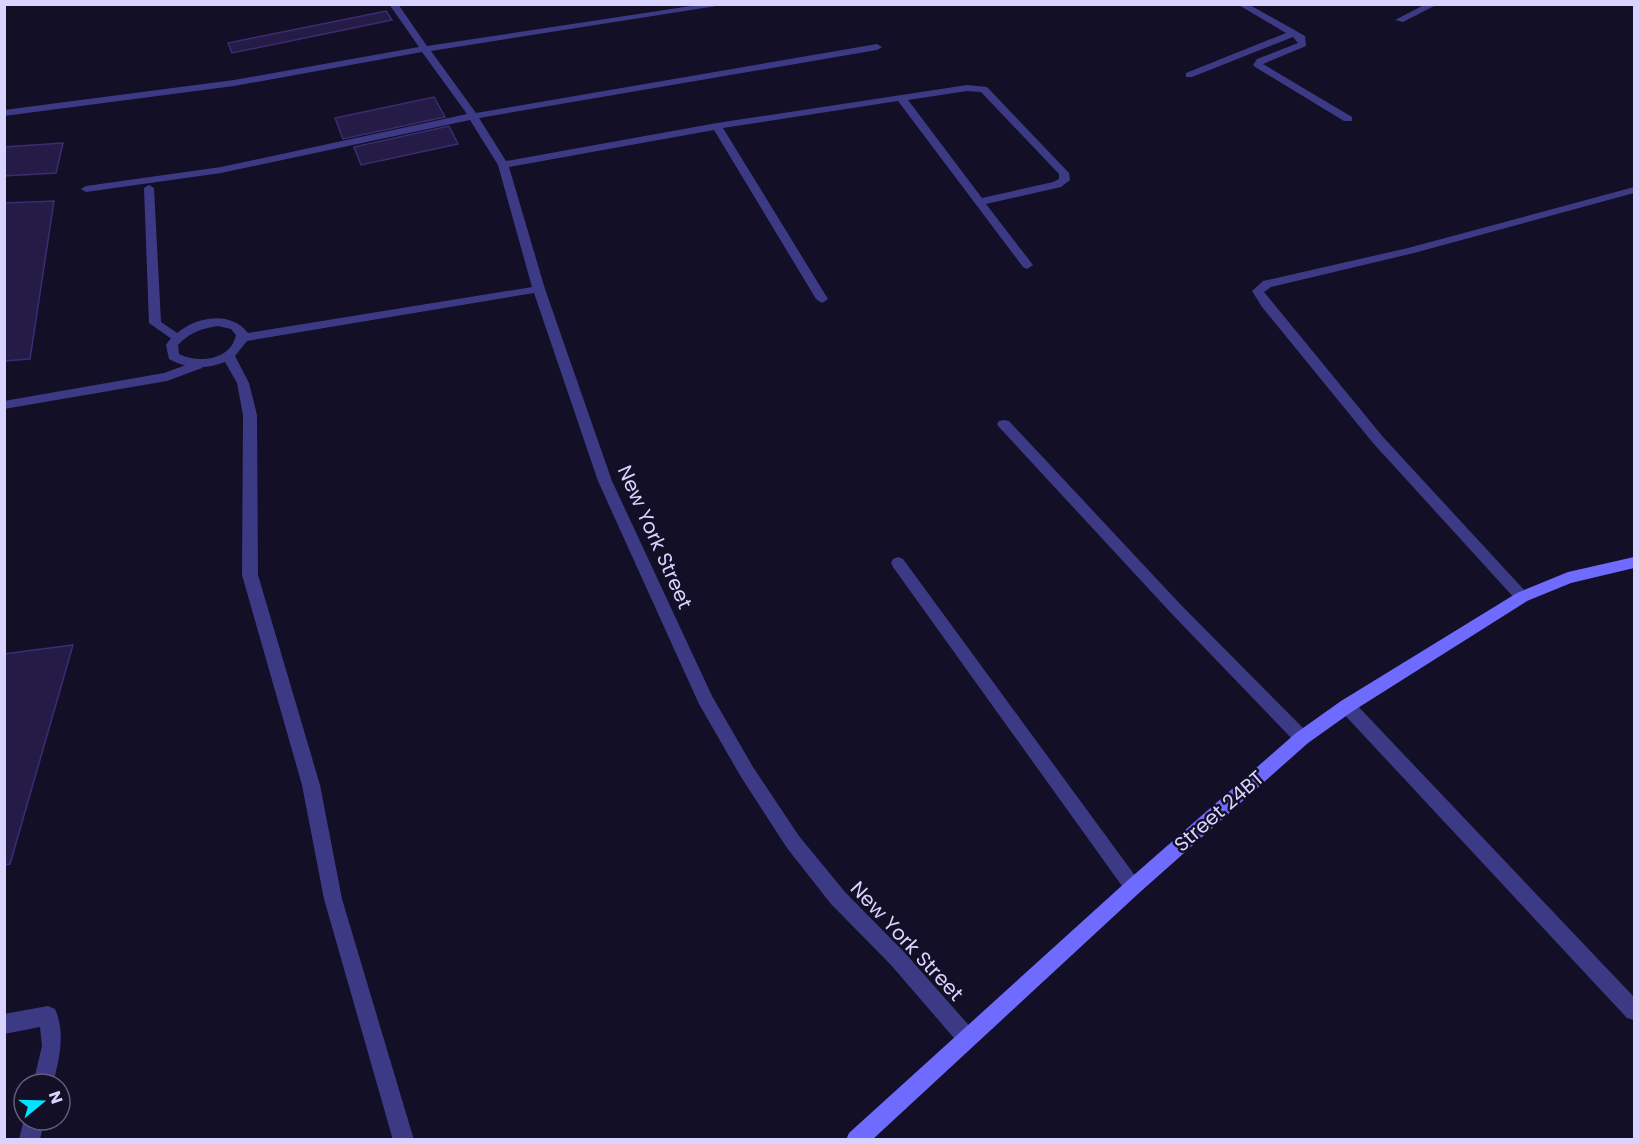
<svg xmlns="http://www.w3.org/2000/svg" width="1639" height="1144" viewBox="0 0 1639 1144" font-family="Poppins,sans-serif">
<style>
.building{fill:#241b47;stroke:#3b2d73;stroke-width:1.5}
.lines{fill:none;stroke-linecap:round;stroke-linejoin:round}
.lane{fill:#3d3a85;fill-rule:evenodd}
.street{fill:#3d3a85;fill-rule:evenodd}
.secondary{fill:#6f6bff;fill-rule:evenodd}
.labels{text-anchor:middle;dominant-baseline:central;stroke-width:5;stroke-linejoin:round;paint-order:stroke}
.street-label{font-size:20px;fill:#d9d4ff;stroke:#130f26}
</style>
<rect width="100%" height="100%" fill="#130f26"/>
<!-- building -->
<g class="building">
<path d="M386,11l6,9 -160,33 -4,-10z"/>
<path d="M434,97l11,20 -102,22 -8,-21z"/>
<path d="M449,126l9,18 -97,21 -7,-18z"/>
<path d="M63,143l-7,30 -52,3v-29z"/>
<path d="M54,201l-24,158 -26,2v-158z"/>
<path d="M73,645l-63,219 -6,1v-211z"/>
</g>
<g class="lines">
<!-- lane -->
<g class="lane">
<path d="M149,185l5,3 7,134 19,13 2,3 -2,3 -4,1 -27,-19 -5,-135z"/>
<path d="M197,361l5,1 1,3 -1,3 -35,13 -163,28v-8l160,-28z"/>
</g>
<!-- street -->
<g class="street">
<path d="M389,4h9l29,42 277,-42h25l-298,47 45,62 401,-69 5,3 -5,3 -398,68 27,43 211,-38 250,-38 20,2 82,86 1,7 -9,7 -75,17 47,61 -6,4 -4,-2 -125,-166 -175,27 105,171 -6,4 -6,-4 -102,-169 -205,37 36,122 67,192 100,215 41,71 46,69 46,56 60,61 69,78 3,7 -3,7 -7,3 -7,-3 -69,-80 -60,-61 -44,-56 -46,-71 -42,-73 -101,-223 -64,-188 -287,48 -12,15 14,27 8,32 1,160 62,210 22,114 72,241h-21l-69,-241 -22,-114 -60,-210 1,-160 -6,-32 -12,-21c-21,8 -37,7 -56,-3l-3,-14c17,-25 61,-39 82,-12l284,-46 -34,-122 -28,-45 -249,53 -135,19 -5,-3 5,-3 135,-19 246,-53 -45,-62 -188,34 -230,30v-6l230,-30 185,-33zM967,91l14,1 78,82v5l-6,3 -71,16 -74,-98zM218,326l13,3 5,6c-5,25 -37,29 -57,19l-1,-9c11,-12 24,-17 40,-19z"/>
<path d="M1237,4h11l57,32 1,10 -43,18 89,53v4h-8l-89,-54 -2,-2 4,-6 41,-16 -5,-6 -101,40h-6v-4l100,-40z"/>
<path d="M1426,4h12l-35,18 -8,-2z"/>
<path d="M1634,187v6l-220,60 -143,34 -7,5 119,145 144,156 3,4 -3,4h-10l-144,-158 -111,-136 -10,-16 11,-10 145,-33z"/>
<path d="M1004,420l5,1 172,184 127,128 2,5 -2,5 -6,2 -6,-2 -125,-130 -172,-186 -2,-3 2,-3z"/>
<path d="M898,557l5,2 236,322 3,6 -3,6 -6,2 -6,-2 -234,-326 -2,-4 2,-4z"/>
<path d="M1347,699l6,2 281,296v23l-7,-2 -286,-307 -2,-5 2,-5z"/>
<path d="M48,1006l7,3c11,25 4,50 -2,75h-20l9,-38 -2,-19 -36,7v-20z"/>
<path d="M24,1119l20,1 -4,20h-21z"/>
</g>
<!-- secondary -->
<path class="secondary" d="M1634,557v11l-63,15 -44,18 -174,110 -45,32 -169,150 -267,247h-26l3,-7 278,-252 169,-148 45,-32 176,-108 51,-21z"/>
</g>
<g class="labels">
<!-- street labels -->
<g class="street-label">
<text transform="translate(655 537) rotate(66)">New York Street</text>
<text transform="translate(1219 811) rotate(-41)">Street 24BT</text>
<text transform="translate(907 941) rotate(47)">New York Street</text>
</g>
</g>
<!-- border -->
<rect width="1639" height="1144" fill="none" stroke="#d9d4ff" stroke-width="12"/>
<!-- north arrow -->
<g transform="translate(42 1102) rotate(71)"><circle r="28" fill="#130f26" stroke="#625e7d" stroke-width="1.5"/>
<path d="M0-4.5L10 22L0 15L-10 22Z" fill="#00e5ff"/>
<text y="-9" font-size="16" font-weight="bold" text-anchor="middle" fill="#d9d4ff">N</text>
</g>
</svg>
